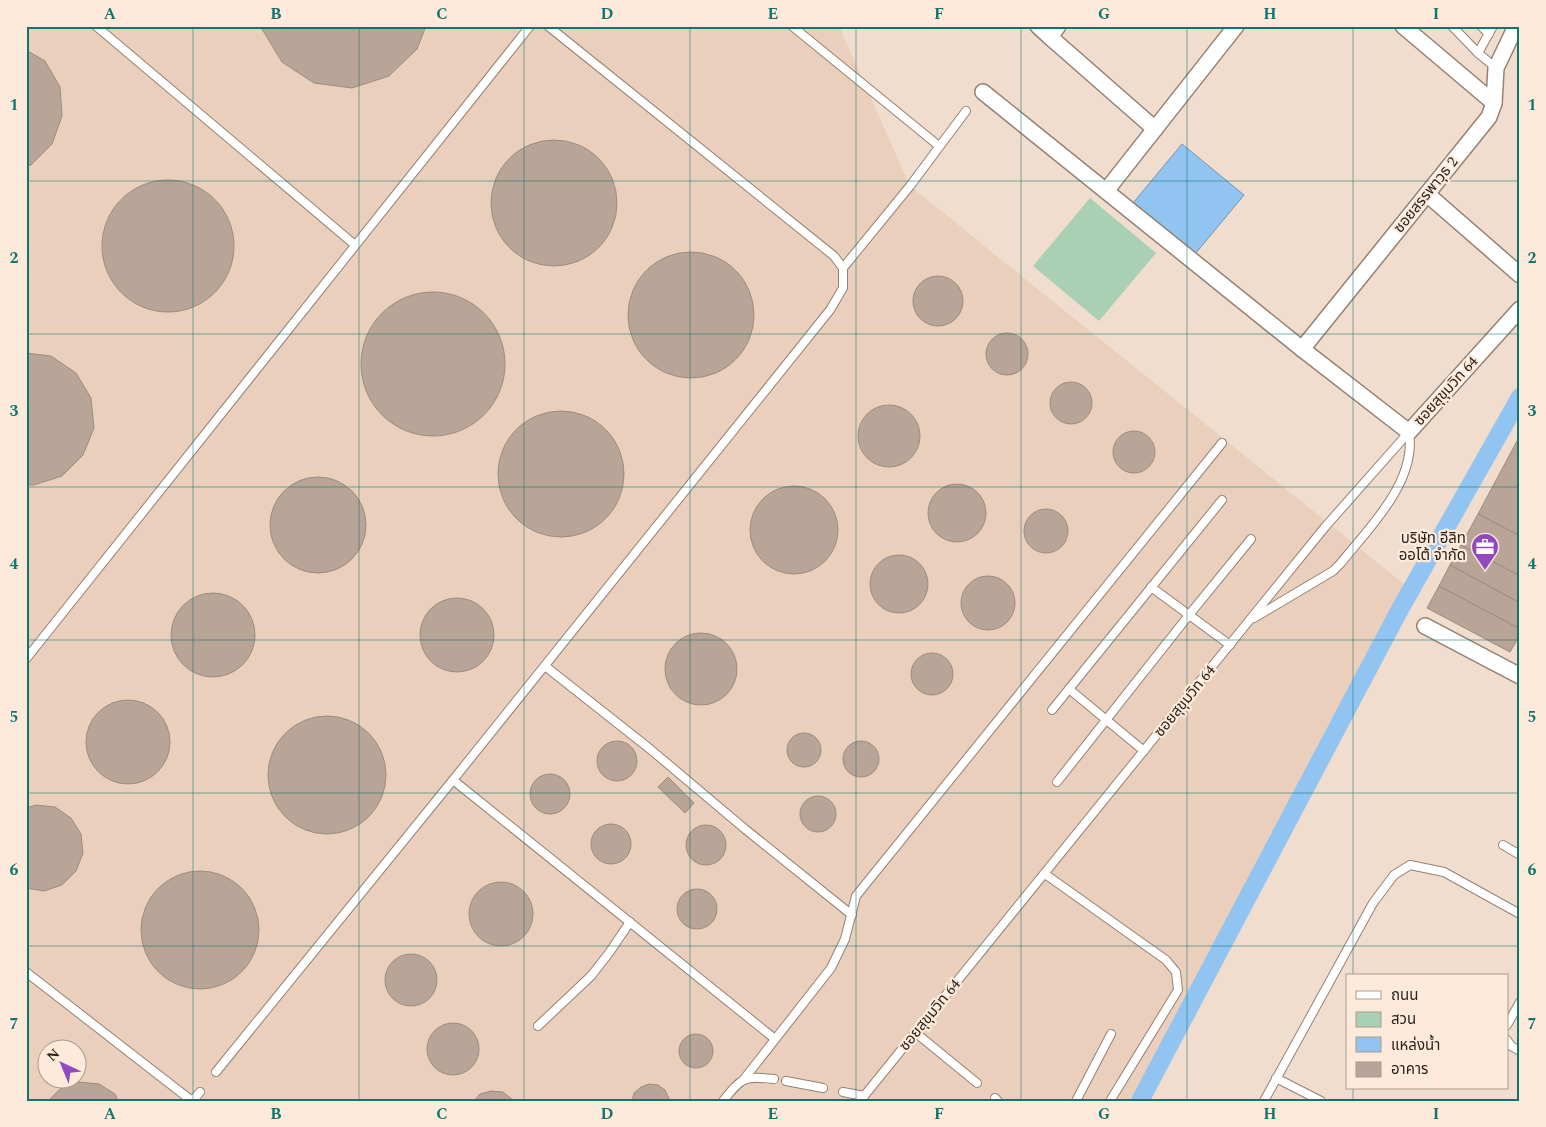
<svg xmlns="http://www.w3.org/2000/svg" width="1546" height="1127" viewBox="0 0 1546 1127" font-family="Spectral,'Noto Sans Thai',serif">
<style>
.built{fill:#ead0bc;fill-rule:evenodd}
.green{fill:#aad0b3}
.water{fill:#91c4f1;stroke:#7294b1}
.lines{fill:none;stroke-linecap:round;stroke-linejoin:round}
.canal{stroke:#91c4f1;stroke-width:18}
.building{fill:#b8a597;stroke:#9d8b7d}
.lane-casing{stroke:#938173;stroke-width:10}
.street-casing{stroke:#938173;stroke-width:18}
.lane{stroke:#fff;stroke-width:8}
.street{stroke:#fff;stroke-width:15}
.grid{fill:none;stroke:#0f766e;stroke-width:1;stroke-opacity:0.55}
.labels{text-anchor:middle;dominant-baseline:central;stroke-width:4.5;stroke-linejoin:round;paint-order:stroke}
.street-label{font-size:15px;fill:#2a231d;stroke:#feeada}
.poi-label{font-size:15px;fill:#2a231d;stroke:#feeada;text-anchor:end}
.neatline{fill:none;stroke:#0f766e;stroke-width:2}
.grid-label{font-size:16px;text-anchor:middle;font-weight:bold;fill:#0f766e}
</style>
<rect width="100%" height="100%" fill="#f1ddcd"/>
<!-- built -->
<path class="built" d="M26,26h813l71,160 499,402 -279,513h-1104zM48,1050h30v30h-30z"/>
<!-- green -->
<path class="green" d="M1090,198l66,55 -57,68 -66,-55z"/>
<!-- water -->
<path class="water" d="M1182,144l62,51 -49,59 -62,-51z"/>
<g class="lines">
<!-- canal -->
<path class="canal" d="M1140,1101l259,-490 121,-214"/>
</g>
<!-- building -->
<g class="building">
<path d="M261,26h165l-9,23 -28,27 -37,12 -38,-5 -32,-21 -20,-33z"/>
<path d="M26,50l19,11 15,26 2,29 -10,28 -21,21 -5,1z"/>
<circle cx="554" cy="203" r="63"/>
<circle cx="168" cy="246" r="66"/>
<circle cx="691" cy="315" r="63"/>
<circle cx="938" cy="301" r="25"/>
<circle cx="433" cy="364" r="72"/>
<circle cx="1007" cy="354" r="21"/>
<path d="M26,353l25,3 25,17 15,25 3,30 -11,27 -21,21 -28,9h-8z"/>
<circle cx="1071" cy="403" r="21"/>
<circle cx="889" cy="436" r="31"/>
<circle cx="561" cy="474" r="63"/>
<circle cx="1134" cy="452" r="21"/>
<path d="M1517,441l3,1v94l-42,-22z"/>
<circle cx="318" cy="525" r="48"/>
<circle cx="957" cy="513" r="29"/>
<circle cx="794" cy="530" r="44"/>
<circle cx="1046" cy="531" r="22"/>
<path d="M1478,514l42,22v40l-59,-31z"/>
<path d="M1461,545l59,31v27l-70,-38z"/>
<circle cx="899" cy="584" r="29"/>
<path d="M1450,565l70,38v26l-81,-43z"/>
<circle cx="988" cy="603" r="27"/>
<path d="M1439,586l81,43v6l-10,17 -83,-44z"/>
<circle cx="213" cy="635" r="42"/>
<circle cx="457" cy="635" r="37"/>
<circle cx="701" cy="669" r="36"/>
<circle cx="932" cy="674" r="21"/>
<circle cx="128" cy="742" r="42"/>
<circle cx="327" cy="775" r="59"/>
<circle cx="804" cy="750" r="17"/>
<circle cx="861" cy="759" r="18"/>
<circle cx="617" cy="761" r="20"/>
<circle cx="550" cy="794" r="20"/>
<path d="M668,777l26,26 -9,10 -27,-26z"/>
<circle cx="818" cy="814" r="18"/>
<path d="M36,805l19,2 16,11 10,16 2,19 -7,18 -14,14 -18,6 -18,-3v-80z"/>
<circle cx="611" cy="844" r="20"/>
<circle cx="706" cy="845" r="20"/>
<circle cx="200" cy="930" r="59"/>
<circle cx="501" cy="914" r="32"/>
<circle cx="697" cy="909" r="20"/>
<circle cx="411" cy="980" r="26"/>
<circle cx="453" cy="1049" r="26"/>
<circle cx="696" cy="1051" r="17"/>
<path d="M79,1082l20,2 16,10 3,7h-70l13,-13z"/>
<path d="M649,1084l9,1 7,5 5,11h-38l2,-8 7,-6z"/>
<path d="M491,1091l12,1 11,9h-40l6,-7z"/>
</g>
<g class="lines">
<defs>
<g id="lane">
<path d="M96,26l259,219"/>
<path d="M548,26l286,230 9,12"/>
<path d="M792,26l147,120"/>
<path d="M1452,26l26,27 18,15"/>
<path d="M1481,26l8,8"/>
<path d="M1478,53l15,-27"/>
<path d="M1151,587l79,58"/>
<path d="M1254,618l79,-47 7,-7c29,-36 77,-82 69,-132"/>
<path d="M26,659l504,-633"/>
<path d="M545,666l105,83 95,80 107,86"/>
<path d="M1069,689l153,-189"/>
<path d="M1052,710l17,-21 75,62"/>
<path d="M453,780l322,259"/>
<path d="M1057,782l132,-167 62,-76"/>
<path d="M1503,845l17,10"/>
<path d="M1045,874l121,86 10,12 2,18 -68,111"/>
<path d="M26,972l166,129"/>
<path d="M1507,1025l13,-23"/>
<path d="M538,1026l53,-50 18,-23 21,-31"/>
<path d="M916,1033l61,50"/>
<path d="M1507,1040l4,6 9,5"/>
<path d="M216,1072l237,-292 377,-470 13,-22v-20l67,-82 56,-75"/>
<path d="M1276,1078l45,23"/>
<path d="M744,1079l87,-111 14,-29 11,-43 366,-453"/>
<path d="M786,1081l37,7"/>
<path d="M843,1092l21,4"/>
<path d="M995,1098l3,3"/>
<path d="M192,1101l8,-9"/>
<path d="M723,1101c19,-24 21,-25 51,-22"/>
<path d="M860,1101l465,-574 84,-95"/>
<path d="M1076,1101l35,-67"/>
<path d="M1264,1101l109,-198 21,-28 16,-10 34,7 76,42"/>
</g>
<g id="street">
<path d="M1038,26l12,11 8,-11"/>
<path d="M1403,26l91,77"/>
<path d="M1050,37l105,92"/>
<path d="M983,92l319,257 107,83 111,-123"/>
<path d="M1106,191l130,-165"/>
<path d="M1427,194l93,81"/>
<path d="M1302,349l187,-232 5,-14 2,-35 20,-42"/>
<path d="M1425,626l95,50"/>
</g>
</defs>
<!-- lane casing -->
<use href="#lane" class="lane-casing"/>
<!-- street casing -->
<use href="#street" class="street-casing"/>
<!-- lane -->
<use href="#lane" class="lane"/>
<!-- street -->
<use href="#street" class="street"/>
</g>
<!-- grid -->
<path class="grid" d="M193,26v1075M359,26v1075M524,26v1075M690,26v1075M856,26v1075M1021,26v1075M1187,26v1075M1353,26v950M26,181h1494M26,334h1494M26,487h1494M26,640h1494M26,793h1494M26,946h1494M1353,1088v13"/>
<!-- icons -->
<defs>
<symbol id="office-pin" viewBox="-11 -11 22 30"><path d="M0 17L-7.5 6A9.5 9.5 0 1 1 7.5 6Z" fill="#914abd" stroke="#feeada"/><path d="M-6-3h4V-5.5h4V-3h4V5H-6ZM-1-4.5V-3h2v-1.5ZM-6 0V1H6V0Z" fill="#fff"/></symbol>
</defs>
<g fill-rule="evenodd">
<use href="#office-pin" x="1469" y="531" width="32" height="43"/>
</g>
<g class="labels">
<!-- street labels -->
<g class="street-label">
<text transform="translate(1426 195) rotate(-51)">ซอยสรรพาวุธ 2</text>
<text transform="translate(1446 391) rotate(-48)">ซอยสุขุมวิท 64</text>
<text transform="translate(1185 701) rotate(-51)">ซอยสุขุมวิท 64</text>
<text transform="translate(930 1015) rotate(-51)">ซอยสุขุมวิท 64</text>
</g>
<!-- poi labels -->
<g class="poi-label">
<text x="1466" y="538">บริษัท อีลิท<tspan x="1466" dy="17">ออโต้ จำกัด</tspan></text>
</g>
</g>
<!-- border -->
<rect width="1546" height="1127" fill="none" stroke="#feeada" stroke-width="55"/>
<!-- legend -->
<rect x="1346" y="974" width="162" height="115" fill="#feeada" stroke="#a99a8e"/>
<rect x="1356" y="991" width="25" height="8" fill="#ffffff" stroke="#a99a8e"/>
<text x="1391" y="1000" font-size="15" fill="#2a231d">ถนน</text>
<rect x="1356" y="1012" width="25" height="15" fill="#aad0b3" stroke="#a99a8e"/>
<text x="1391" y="1024" font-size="15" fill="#2a231d">สวน</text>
<rect x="1356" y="1037" width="25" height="15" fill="#91c4f1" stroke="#a99a8e"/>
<text x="1391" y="1050" font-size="15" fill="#2a231d">แหล่งน้ำ</text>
<rect x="1356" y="1062" width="25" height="15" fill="#b8a597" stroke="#a99a8e"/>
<text x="1391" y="1074" font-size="15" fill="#2a231d">อาคาร</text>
<!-- north arrow -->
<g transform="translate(62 1064) rotate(316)"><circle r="24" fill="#feeada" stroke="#a99a8e"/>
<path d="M0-4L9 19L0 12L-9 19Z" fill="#914abd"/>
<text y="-8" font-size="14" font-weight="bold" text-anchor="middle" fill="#2a231d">N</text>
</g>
<rect x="28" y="28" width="1490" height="1072" class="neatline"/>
<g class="grid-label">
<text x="110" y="19">A</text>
<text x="276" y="19">B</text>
<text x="442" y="19">C</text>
<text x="607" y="19">D</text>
<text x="773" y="19">E</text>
<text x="939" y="19">F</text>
<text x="1104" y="19">G</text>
<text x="1270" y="19">H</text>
<text x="1436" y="19">I</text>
<text x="14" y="110">1</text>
<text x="1532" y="110">1</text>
<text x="14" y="263">2</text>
<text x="1532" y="263">2</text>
<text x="14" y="416">3</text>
<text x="1532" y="416">3</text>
<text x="14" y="569">4</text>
<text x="1532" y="569">4</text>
<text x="14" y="722">5</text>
<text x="1532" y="722">5</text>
<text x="14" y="875">6</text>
<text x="1532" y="875">6</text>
<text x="14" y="1029">7</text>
<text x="1532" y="1029">7</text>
<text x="110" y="1119">A</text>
<text x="276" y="1119">B</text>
<text x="442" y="1119">C</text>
<text x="607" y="1119">D</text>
<text x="773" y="1119">E</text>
<text x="939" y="1119">F</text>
<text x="1104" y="1119">G</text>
<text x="1270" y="1119">H</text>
<text x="1436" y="1119">I</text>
</g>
</svg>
